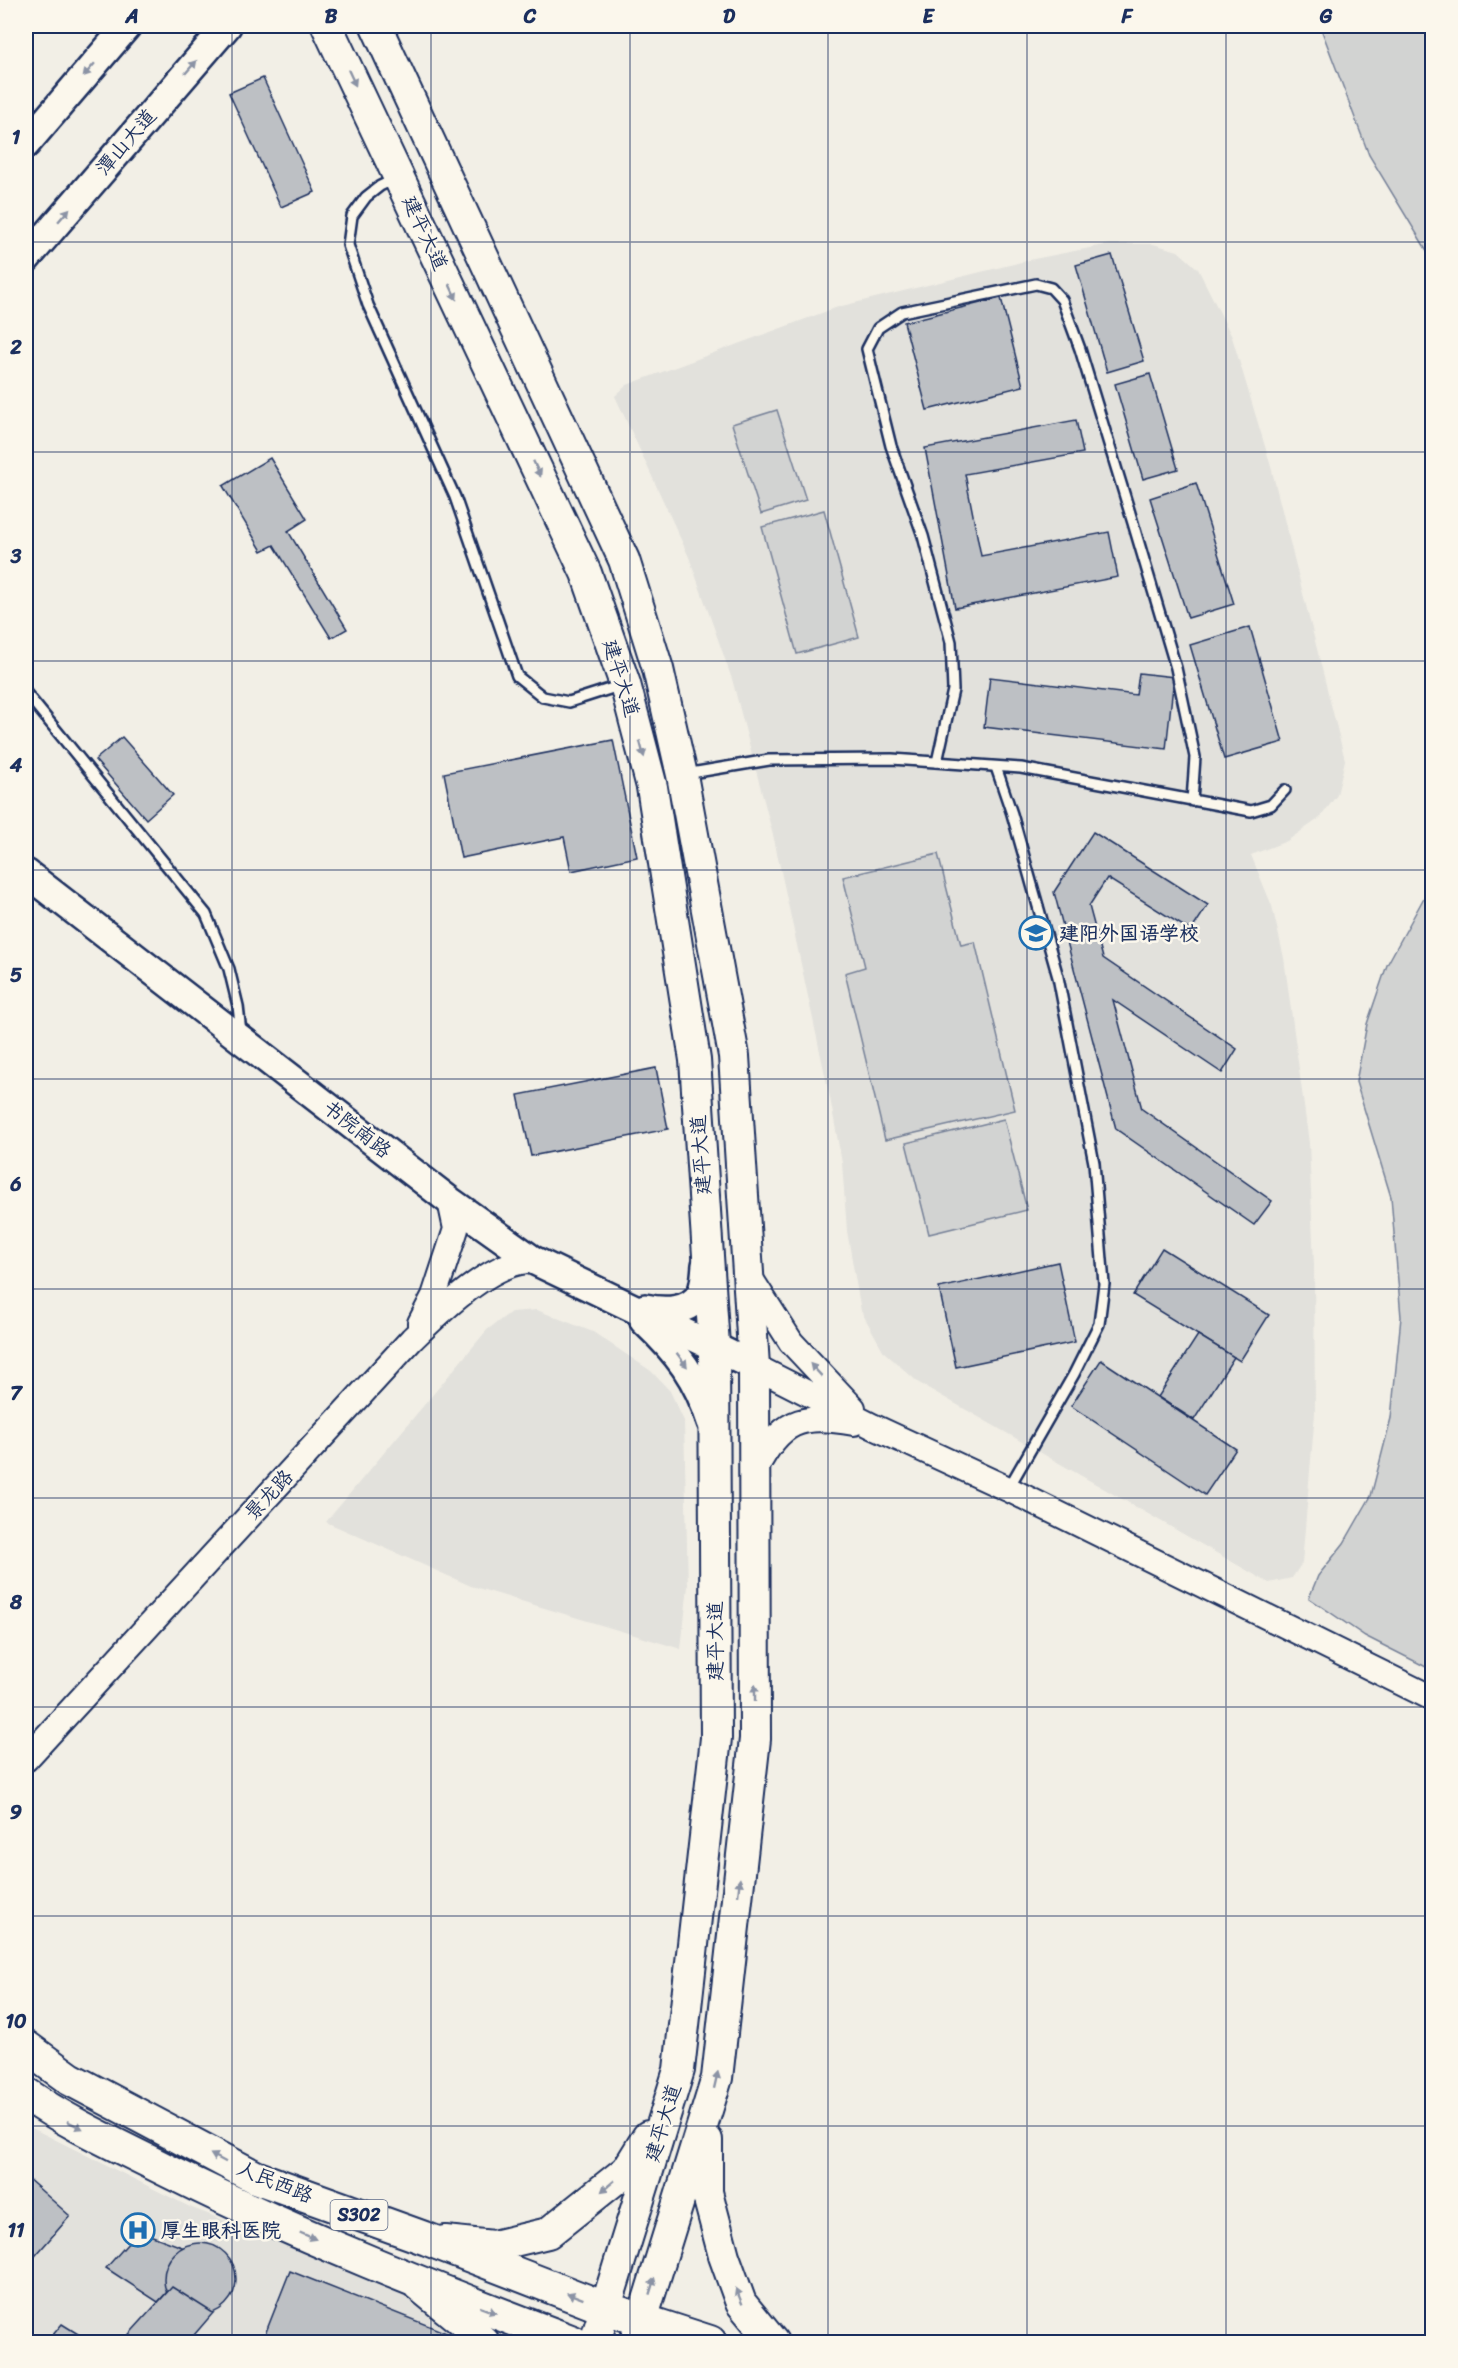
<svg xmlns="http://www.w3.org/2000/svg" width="1458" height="2368" viewBox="0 0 1458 2368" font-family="Sriracha,'LXGW WenKai TC',sans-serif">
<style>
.built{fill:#e2e1dc}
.green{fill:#d2d3d2;stroke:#768198;stroke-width:1.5}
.building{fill:#bdc0c4;stroke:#1b2f5e;stroke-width:1.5}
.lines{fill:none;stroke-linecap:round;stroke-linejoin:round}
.service-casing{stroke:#1b2f5e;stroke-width:14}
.tertiary-casing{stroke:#1b2f5e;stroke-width:28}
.secondary-casing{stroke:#1b2f5e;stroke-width:32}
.primary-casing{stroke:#1b2f5e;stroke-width:34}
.trunk-casing{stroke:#1b2f5e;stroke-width:36}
.service{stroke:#fbf7ec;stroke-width:9}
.tertiary{stroke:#fbf7ec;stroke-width:24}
.secondary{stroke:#fbf7ec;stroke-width:27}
.primary{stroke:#fbf7ec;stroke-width:30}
.trunk{stroke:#fbf7ec;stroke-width:32}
.oneway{fill:#8b93a5}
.grid{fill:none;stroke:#1b2f5e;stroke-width:1.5;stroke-opacity:0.55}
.labels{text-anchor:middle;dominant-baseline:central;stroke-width:5;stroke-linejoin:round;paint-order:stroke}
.shield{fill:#fbf7ec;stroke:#5e6b89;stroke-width:1.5}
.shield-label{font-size:18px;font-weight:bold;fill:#1b2f5e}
.street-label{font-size:20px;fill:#1b2f5e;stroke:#fbf7ec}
.poi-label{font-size:20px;font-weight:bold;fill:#1b2f5e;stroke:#fbf7ec;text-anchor:start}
.neatline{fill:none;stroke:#1b2f5e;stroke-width:2}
.grid-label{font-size:20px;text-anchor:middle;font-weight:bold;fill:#1b2f5e}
</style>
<rect width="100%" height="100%" fill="#f2efe6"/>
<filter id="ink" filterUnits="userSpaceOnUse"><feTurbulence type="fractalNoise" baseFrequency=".0167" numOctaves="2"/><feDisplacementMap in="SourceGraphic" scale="12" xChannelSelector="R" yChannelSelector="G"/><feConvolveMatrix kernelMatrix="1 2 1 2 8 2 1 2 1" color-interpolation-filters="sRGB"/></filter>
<g filter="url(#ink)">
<!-- built -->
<g class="built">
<path d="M1110,244h43l25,7 20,18 34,68 38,126 75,297 -8,35 -17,23 -33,23 -36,14 21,51 12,52 25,185 5,123 1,147 -13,150 -10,15 -23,5 -350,-200 -35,-31 -23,-41 -14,-80 -5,-68 -12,-65 -56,-259 -42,-160 -43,-122 -74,-161 12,-11 211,-78 196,-48z"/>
<path d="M537,1310l56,22 58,39 19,20 14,30 4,165 -7,63 -210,-63 -145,-64 161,-192 24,-18z"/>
<path d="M26,2125l166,83 118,45 85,30 72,59h-441z"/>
</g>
<!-- green -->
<g class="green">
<path d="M1320,26h112v233l-63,-104z"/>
<path d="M777,410l29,90 -45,14 -29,-90z"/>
<path d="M824,510l35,127 -62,17 -35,-127z"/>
<path d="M938,854l23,91 14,-3 40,168 -130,30 -40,-167 20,-6 -22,-90z"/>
<path d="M1432,883v787l-67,-34 -56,-38 9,-22 26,-33 27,-47 20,-78 10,-101 -10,-120 -35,-115 11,-58 20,-59z"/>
<path d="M1004,1119l23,91 -98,24 -23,-91z"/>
</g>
<!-- building -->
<g class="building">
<path d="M263,78l52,114 -34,15 -52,-114z"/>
<path d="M1112,255l32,106 -37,11 -31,-107z"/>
<path d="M1001,298l22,88 -96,24 -23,-88z"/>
<path d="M1150,374l28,95 -35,10 -28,-95z"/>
<path d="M1076,420l7,33 -118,21 16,82 128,-24 9,45 -163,31 -30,-160z"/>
<path d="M270,458l37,61 -19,12 59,98 -16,9 -57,-93 -12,6 -39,-65z"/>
<path d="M1196,483l38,121 -46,14 -38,-120z"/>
<path d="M1250,627l33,115 -59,17 -34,-114z"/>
<path d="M1139,673l35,4 -8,72 -182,-22 6,-50 146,18z"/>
<path d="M122,737l51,58 -27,24 -51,-59z"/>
<path d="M613,740l24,117 -66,14 -7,-34 -103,21 -17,-85z"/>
<path d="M1093,832l115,73 -17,26 -84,-53 -18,28 14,52 134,91 -15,24 -109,-73 29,109 130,92 -18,24 -138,-96 -62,-237z"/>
<path d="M656,1068l12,61 -137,27 -13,-61z"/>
<path d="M1162,1248l107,67 -29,46 -107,-66z"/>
<path d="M1058,1262l17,80 -119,25 -17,-79z"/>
<path d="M1198,1335l36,22 -40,63 -36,-23z"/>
<path d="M1101,1360l135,89 -31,46 -134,-89z"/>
<path d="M26,2177l44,39 -41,47 -3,-2z"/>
<path d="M139,2231l62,23 -43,48 -52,-34z"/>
<circle cx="200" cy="2279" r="36"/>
<path d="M290,2271l172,68 -2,3h-198z"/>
<path d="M172,2287l41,26 -25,29h-66z"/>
<path d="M62,2324l29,18h-44z"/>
</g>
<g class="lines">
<defs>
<g id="service">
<path d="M395,179l-15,7 -14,11 -14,19 -4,29 20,60 87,192 62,179 26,21 26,5 53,-17"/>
<path d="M26,693l180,221 23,55 9,37 3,26"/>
<path d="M937,762l16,-72 -2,-48 -28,-106 -32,-90 -24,-97 11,-21 24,-16 134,-28 15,4 11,12 18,49 53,174 43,145 19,89 -3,44"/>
<path d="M996,767l16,47 46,163 36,186 10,121 -5,40 -25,50 -66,115"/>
<path d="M685,774l84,-14 123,-1 129,9 230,43 20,-6 14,-15"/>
</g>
<g id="tertiary">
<path d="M749,1276l42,66 62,66"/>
<path d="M420,1323l14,-27 22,-67 -6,-28"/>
<path d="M754,1366l118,60 136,63 424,209"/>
<path d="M755,1470c26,-49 44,-57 99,-47"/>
<path d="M26,1759l386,-420c25,-24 65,-63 98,-74 7,-3 16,-4 23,-5"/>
</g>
<g id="secondary">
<path d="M26,144l101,-118"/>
<path d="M26,259l201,-233"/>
<path d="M26,873l424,328 83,59 221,106"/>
<path d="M645,1308c18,4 45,5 56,-15 4,-8 4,-19 5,-28"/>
<path d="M644,1321c34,32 53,57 67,101"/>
</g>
<g id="primary">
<path d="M327,26l259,547 39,111 27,103 43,273 19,286 2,392 -37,332 -84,272"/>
<path d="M376,26l248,534 34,109 24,106 52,281 20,310 1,373 -38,339 -82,264"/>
<path d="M707,2140v52l17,64 17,47 32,39"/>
<path d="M445,2241l48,5 55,-13 79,-63 21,-34"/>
<path d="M419,2286l40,33 25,23"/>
</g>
<g id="trunk">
<path d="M26,2047l44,32 185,98 172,62 178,69 105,34"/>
<path d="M26,2094c45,31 95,53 144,78 131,65 266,118 403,170"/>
</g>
</defs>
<!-- service casing -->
<use href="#service" class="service-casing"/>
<!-- tertiary casing -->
<use href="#tertiary" class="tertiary-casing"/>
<!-- secondary casing -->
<use href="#secondary" class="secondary-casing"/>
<!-- primary casing -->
<use href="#primary" class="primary-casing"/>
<!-- trunk casing -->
<use href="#trunk" class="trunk-casing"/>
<!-- service -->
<use href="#service" class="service"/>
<!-- tertiary -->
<use href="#tertiary" class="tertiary"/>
<!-- secondary -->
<use href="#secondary" class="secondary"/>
<!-- primary -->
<use href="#primary" class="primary"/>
<!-- trunk -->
<use href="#trunk" class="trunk"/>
</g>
<!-- one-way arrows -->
<defs><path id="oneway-solid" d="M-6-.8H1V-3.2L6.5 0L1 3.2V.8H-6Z" transform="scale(1.5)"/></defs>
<g class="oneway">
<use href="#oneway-solid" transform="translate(191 67) rotate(-49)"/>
<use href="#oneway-solid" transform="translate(89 70) rotate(131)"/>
<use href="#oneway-solid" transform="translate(352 78) rotate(65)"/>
<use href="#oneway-solid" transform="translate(64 215) rotate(-49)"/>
<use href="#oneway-solid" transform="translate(453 292) rotate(65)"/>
<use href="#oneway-solid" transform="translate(537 469) rotate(65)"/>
<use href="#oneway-solid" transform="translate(642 749) rotate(75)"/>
<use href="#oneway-solid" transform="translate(682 1360) rotate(53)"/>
<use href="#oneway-solid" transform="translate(816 1370) rotate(-133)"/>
<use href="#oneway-solid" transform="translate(755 1693) rotate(-90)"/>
<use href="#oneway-solid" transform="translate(739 1887) rotate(-84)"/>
<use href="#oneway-solid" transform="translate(716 2080) rotate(-77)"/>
<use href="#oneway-solid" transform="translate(75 2125) rotate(26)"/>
<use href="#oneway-solid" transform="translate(218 2158) rotate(-152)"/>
<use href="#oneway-solid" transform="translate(608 2186) rotate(140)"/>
<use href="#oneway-solid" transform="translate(308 2236) rotate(23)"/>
<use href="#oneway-solid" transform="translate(652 2286) rotate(-73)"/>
<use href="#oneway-solid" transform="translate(575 2296) rotate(-159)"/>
<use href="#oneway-solid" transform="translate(739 2296) rotate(-112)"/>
<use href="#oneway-solid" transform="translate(488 2310) rotate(21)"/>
</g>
</g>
<!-- grid -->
<path class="grid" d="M232,26v2316M431,26v2316M630,26v2316M828,26v2316M1027,26v2316M1226,26v2316M26,242h1406M26,452h1406M26,661h1406M26,870h1406M26,1079h1406M26,1289h1406M26,1498h1406M26,1707h1406M26,1916h1406M26,2126h1406"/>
<!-- icons -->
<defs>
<symbol id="school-ring" viewBox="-11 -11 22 22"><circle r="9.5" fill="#fbf7ec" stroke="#1f6fb2" stroke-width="1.5"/><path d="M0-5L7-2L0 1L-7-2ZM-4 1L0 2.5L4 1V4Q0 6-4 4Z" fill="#1f6fb2"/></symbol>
<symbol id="hospital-ring" viewBox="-11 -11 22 22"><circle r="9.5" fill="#fbf7ec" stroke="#1f6fb2" stroke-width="1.5"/><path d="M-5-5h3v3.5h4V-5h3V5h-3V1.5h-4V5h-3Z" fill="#1f6fb2"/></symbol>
</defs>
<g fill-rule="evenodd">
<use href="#school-ring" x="1017" y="914" width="38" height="38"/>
<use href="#hospital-ring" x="119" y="2211" width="38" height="38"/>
</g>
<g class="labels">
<!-- shield labels -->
<rect class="shield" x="330.5" y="2200" width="57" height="30" rx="4.5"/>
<g class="shield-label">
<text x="359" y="2215">S302</text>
</g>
<!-- street labels -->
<g class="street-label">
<text transform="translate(126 142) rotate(-49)">潭山大道</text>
<text transform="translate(425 233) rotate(65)">建平大道</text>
<text transform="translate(621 678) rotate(73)">建平大道</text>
<text transform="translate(357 1129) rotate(38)">书院南路</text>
<text transform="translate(701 1155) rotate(-94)">建平大道</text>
<text transform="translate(269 1495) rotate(-47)">景龙路</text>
<text transform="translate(715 1641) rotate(-90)">建平大道</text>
<text transform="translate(663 2123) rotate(-73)">建平大道</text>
<text transform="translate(275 2182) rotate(22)">人民西路</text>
</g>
<!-- poi labels -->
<g class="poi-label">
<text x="1059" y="933">建阳外国语学校</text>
<text x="161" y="2230">厚生眼科医院</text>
</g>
</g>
<!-- margin -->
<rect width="1458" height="2368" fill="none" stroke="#fbf7ec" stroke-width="66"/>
<rect x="33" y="33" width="1392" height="2302" class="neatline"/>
<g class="grid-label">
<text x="132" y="23">A</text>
<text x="331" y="23">B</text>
<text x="530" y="23">C</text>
<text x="729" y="23">D</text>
<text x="928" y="23">E</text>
<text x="1127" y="23">F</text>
<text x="1326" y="23">G</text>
<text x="16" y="144">1</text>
<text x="16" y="354">2</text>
<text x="16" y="563">3</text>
<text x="16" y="772">4</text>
<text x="16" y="982">5</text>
<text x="16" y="1191">6</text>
<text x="16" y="1400">7</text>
<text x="16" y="1609">8</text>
<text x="16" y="1819">9</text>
<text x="16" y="2028">10</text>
<text x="16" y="2237">11</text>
</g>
</svg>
